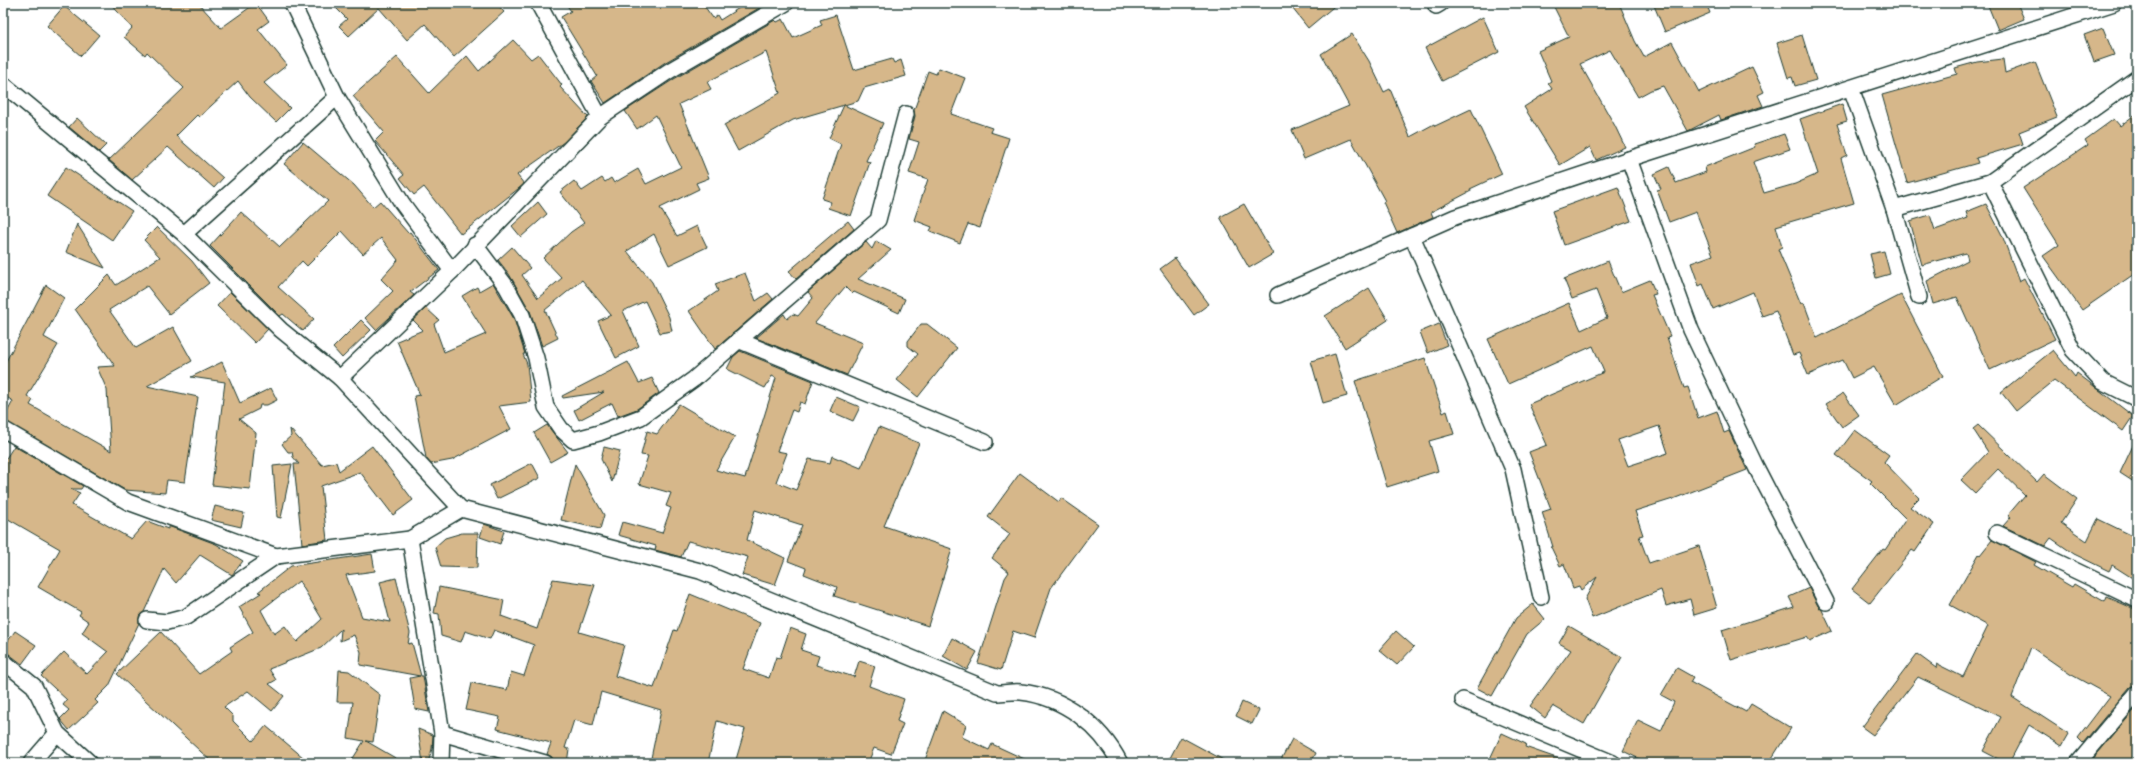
<svg xmlns="http://www.w3.org/2000/svg" width="2140" height="766" viewBox="0 0 2140 766" font-family="Mynerve,sans-serif">
<style>
.building{fill:#d6b78a;stroke:#1f3d34;fill-rule:evenodd}
.lines{fill:none;stroke-linecap:round;stroke-linejoin:round}
.street-casing{stroke:#1f3d34;stroke-width:18}
.street{stroke:#fff;stroke-width:15}
</style>
<rect width="100%" height="100%" fill="#fff"/>
<filter id="ink" filterUnits="userSpaceOnUse"><feTurbulence type="fractalNoise" baseFrequency=".025" numOctaves="2"/><feDisplacementMap in="SourceGraphic" scale="8" xChannelSelector="R" yChannelSelector="G"/><feConvolveMatrix kernelMatrix="1 2 1 2 8 2 1 2 1" color-interpolation-filters="sRGB"/></filter>
<g filter="url(#ink)">
<!-- building -->
<g class="building">
<path d="M110,3h88l23,25 35,-25 13,18 -11,8 29,36 -23,18 26,25 -14,14 -26,-25 -12,-16 -39,36 -2,-2 -21,21 47,42 -9,10 -46,-41 -36,33 -23,-20 75,-72 -37,-36 -2,3 -21,-18 8,-9z"/>
<path d="M331,3h165l8,9 -50,45 -29,-33 -18,16 -28,-32 -30,28 -10,-10 8,-7z"/>
<path d="M565,3h137l11,15 4,-3 3,5 27,-17 19,1 -102,59 -59,40 -14,-22 6,-5 -36,-59 10,-6z"/>
<path d="M1288,3h50l-30,25z"/>
<path d="M1552,3h67l16,38 9,16 28,-15 27,50 53,-25 12,25 -6,3 5,11 -42,14 -2,-5 -31,16 -25,-45 -12,4 -13,7 -28,-47 -30,14 35,62 10,21 -29,13 -6,-13 -30,18 -36,-58 28,-18 -4,-6 3,-2 -13,-30 31,-14z"/>
<path d="M1653,3h53l4,10 -45,19z"/>
<path d="M1987,3h30l7,16 -26,11z"/>
<path d="M64,6l35,29 -18,21 -34,-30z"/>
<path d="M836,15l18,55 38,-11 2,4 7,-3 5,16 -42,12 -6,13 -65,19 -55,31 -14,-26 56,-32 -14,-41 -59,30 4,7 -32,15 30,74 -13,5 3,6 -39,19 17,28 20,-10 10,21 -38,18 -15,-31 -27,17 25,31 17,35 3,14 -12,2 -15,-32 -22,10 16,35 -23,12 -18,-37 13,-6 -29,-35 -37,30 13,28 -16,8 -12,-35 -21,-37 -11,-14 14,-13 18,21 -8,7 16,23 24,-20 -19,-20 28,-26 13,-9 -24,-31 14,-11 8,10 20,-13 3,4 6,-4 3,5 24,-14 8,15 35,-17 -25,-52 -19,14 -12,-18 49,-32 101,-59 2,2 6,-3 10,19 29,-13 -2,-5z"/>
<path d="M1483,17l16,35 -57,29 -17,-33z"/>
<path d="M2103,28l11,27 -20,7 -10,-27z"/>
<path d="M1352,34l17,27 15,31 6,-3 20,48 24,-13 1,2 36,-17 31,65 -32,15 1,2 -40,21 2,5 -36,16 -14,-31 2,-1 -34,-62 -47,20 -12,-29 57,-24 -28,-52z"/>
<path d="M1802,35l14,45 -21,6 -3,-9 -4,1 -11,-35z"/>
<path d="M513,40l18,19 7,-5 24,31 -2,2 28,30 -24,25 -47,33 7,9 -6,5 -57,45 -37,-47 -10,8 -14,-17 4,-3 -29,-34 9,-9 -31,-36 44,-39 32,36 38,-37 12,15z"/>
<path d="M2003,59l2,14 30,-11 22,55 -38,15 4,12 -47,14 2,5 -71,20 -25,-88 75,-21 -2,-6 22,-6z"/>
<path d="M939,68l26,10 -14,36 41,14 -2,4 19,6 -29,90 -12,-4 -8,19 -30,-12 2,-4 -18,-7 14,-41 -19,-6 10,-31 -10,-3 6,-23 -1,-6 14,-39 8,3z"/>
<path d="M1842,104l5,17 -10,3 10,31 -6,3 13,45 -78,23 6,21 -4,2 23,55 3,-1 13,35 84,-43 42,81 -47,29 -22,-38 -22,11 -9,-18 -35,15 -9,-22 -6,2 -17,-44 -14,5 -9,-24 -40,17 -10,-25 -4,2 -8,-23 22,-8 -17,-43 -27,10 -12,-32 4,-1 -7,-15 15,-7 7,16 30,-11 -1,-5 50,-20 -1,-3 30,-10 6,15 -37,13 11,31 31,-9 23,-10 -18,-55z"/>
<path d="M844,105l39,18 -17,38 4,1 -19,54 -23,-8 3,-6 -9,-3 19,-55 -12,-6z"/>
<path d="M2137,113v159l-55,38 -39,-54 16,-11 -36,-57 65,-43 -3,-5 29,-21 6,7z"/>
<path d="M77,118l29,27 -7,7 -30,-25z"/>
<path d="M303,142l51,43 19,22 7,-6 28,32 2,-1 29,38 -29,22 4,3 -38,35 -11,-12 28,-27 -12,-12 17,-19 -17,-22 -18,16 -21,-23 -35,35 -5,-5 -24,26 36,32 -11,12 -20,-17 -3,2 -70,-70 31,-34 39,35 48,-46 -44,-37z"/>
<path d="M66,167l66,44 -20,29 -65,-44z"/>
<path d="M1618,187l13,34 -67,24 -12,-34z"/>
<path d="M538,202l9,12 -26,23 -9,-11z"/>
<path d="M1244,204l29,50 -24,14 -29,-51z"/>
<path d="M1986,204l16,31 17,46 5,-3 31,61 -65,31 -33,-73 -24,7 -6,-23 41,-21 -2,-7 -44,12 -12,-44 20,-6 5,15 33,-12 -2,-6z"/>
<path d="M848,221l6,8 -58,50 -7,-8z"/>
<path d="M77,224l28,44 -39,-16z"/>
<path d="M157,227l35,34 17,22 -40,31 -22,-28 -38,24 27,38 37,-21 19,34 -45,25 51,11 -13,85 -18,-2 -2,13 -40,-3 -122,-70 10,-19 -10,-6v-28l43,-82 18,13 -20,39 14,8 -31,51 6,4 -3,5 81,46 -4,-61 -10,-23 18,-1 -40,-57 34,-34 7,10 44,-28 -16,-17z"/>
<path d="M876,241l15,9 -33,29 47,20 -6,14 -45,-21 -2,2 -7,-7 -30,36 48,20 -16,32 -91,-37 28,-24 3,5 6,-5 5,2 15,-18 -5,-6 58,-50 6,7z"/>
<path d="M1884,251l6,23 -14,4 -6,-24z"/>
<path d="M1175,258l34,46 -15,11 -34,-46z"/>
<path d="M1608,261l13,31 29,-12 6,14 -4,1 18,41 -3,1 17,51 4,-1 10,31 19,-7 7,22 5,-2 18,39 -74,29 -38,12 8,24 -4,1 10,27 50,-17 18,62 -23,7 -4,-16 -24,7 -5,-16 -69,28 -7,-19 12,-22 -16,13 -2,-4 -6,2 -9,-24 -4,2 -9,-19h2l-11,-35 9,-3 -22,-57 18,-7 -18,-41 75,-32 -11,-26 -85,38 -20,-45 81,-36 12,27 26,-12 -11,-28 -24,9 -8,-20zM1659,426l9,27 -40,13 -10,-26z"/>
<path d="M745,273l11,28 12,-8 5,6 -58,50 -26,-38 29,-20 -3,-7z"/>
<path d="M493,283l21,36 11,35h-2l4,10 4,38 -32,4 12,23 -59,31 -21,4 -5,-6 -12,-62 6,-1 -23,-54 26,-11 -10,-10 13,-12 13,12 -5,4 10,28 42,-18 -24,-38 15,-9 2,4z"/>
<path d="M1369,288l19,32 -43,28 -20,-32z"/>
<path d="M230,292l38,37 -13,14 -38,-37z"/>
<path d="M361,320l10,10 -29,28 -9,-10z"/>
<path d="M921,324h6l30,24 -39,49 -21,-17 21,-26 -10,-8v-5z"/>
<path d="M1439,324l8,21 -19,8 -8,-21z"/>
<path d="M2053,350l22,27 2,-4 56,43 -10,15 -69,-51 -38,31 -15,-19z"/>
<path d="M740,351l73,30 -8,23 -5,-2 -3,10 -5,-2 -15,41 10,2 -11,29 20,8 13,-31 21,4 2,-7 29,12 18,-41 40,16 -35,83 68,23 -24,77 -94,-30 3,-9 -33,-13 2,-6 -18,-7 14,-36 -47,-15 -8,30 38,18 -10,27 -33,-10 6,-18 -60,-16 -7,16 -26,-7 1,-4 -38,-11 4,-13 40,11 9,-25 -5,-2 5,-13 -32,-9 9,-28 -7,-1 6,-24 10,3 22,-30 56,33 -19,33 29,8 31,-100 -4,-2 -7,12 -38,-19 6,-12z"/>
<path d="M1335,354l12,42 -24,7 -12,-42z"/>
<path d="M1425,358l18,55 4,-2 7,23 -25,7 9,30 -51,16 -32,-106z"/>
<path d="M222,362l18,41 31,-15 6,12 -10,5h-7l-1,4 -20,10 17,14 -6,56 -38,-4 13,-103 -34,-5z"/>
<path d="M628,362l11,21 13,-5 7,15 -22,16 -19,7 -6,-13 -33,17 -5,-10 30,-18 -41,6 -1,-2z"/>
<path d="M1843,393l16,22 -17,12 -16,-23z"/>
<path d="M836,397l24,10 -7,14 -23,-10z"/>
<path d="M547,425l21,27 -18,10 -16,-29z"/>
<path d="M1978,425l59,57 7,-8 33,25 -16,24 26,18 11,-22 39,19v43l-25,-16 -3,6 -35,-17 -23,-16 -6,8 -42,-20 8,-9 -3,-2 17,-20 -27,-26 -23,24 -14,-13 27,-28 -15,-23z"/>
<path d="M290,429l32,36 14,-3 3,9 33,-25 41,54 -20,15 -33,-43 -39,14 6,54 -25,4 -8,-80h5l-6,-7 -1,-5h-4l-6,-8 9,-8z"/>
<path d="M1855,430l34,25 -5,7 35,36 -9,9 24,17 -19,28 -3,-2 -42,53 -18,-14 31,-40 2,1 21,-31 -36,-36 2,-2 -36,-26z"/>
<path d="M2137,437v47l-17,-11z"/>
<path d="M14,446l69,40 -2,3h-10l9,4 -8,12 59,34 16,-18 21,8v-3l48,18 27,17 -11,14 -32,-20 -24,28 -12,-14 -20,43 -4,3 -1,8 -30,63 -14,14 3,3 -29,27 -9,-11 9,-9 -6,-5 4,-5 -26,-24 23,-24 23,22 21,-22 -26,-19 7,-11 -10,-7 2,-3 -43,-25 22,-38 -57,-33v-53z"/>
<path d="M604,447l16,4 -8,31 -11,-23z"/>
<path d="M532,463l8,15 -43,21 -7,-14z"/>
<path d="M292,464l-11,54 -4,-1 -4,-51z"/>
<path d="M575,464l29,51 -4,14 -39,-9z"/>
<path d="M1020,473l39,29 2,-4 37,26 -47,64 -17,50 -21,-7 -12,39 -23,-7 27,-85 4,-6 -17,-14 18,-24 -22,-17z"/>
<path d="M215,506l29,7 -3,14 -30,-7z"/>
<path d="M484,524l20,7 -4,13 -20,-7z"/>
<path d="M462,533h16l-1,35 -36,-1 -6,-20 10,-9z"/>
<path d="M1992,540l44,22 -2,3 38,22 2,-3 31,18 2,-5 30,13v74l-7,3 -47,56 -5,-5 32,-42 -40,-22 -39,-27 -19,50 57,37 -7,12 -33,-21 -20,38h-3l-23,-12 18,-34 -83,-40 -45,58 -11,-8 55,-73 19,14 1,-4 26,13 25,-51 -38,-21 29,-51 1,1z"/>
<path d="M372,554l3,17 -29,4 16,42 28,5 -10,-40 16,-4 14,55 -2,11 4,-1 9,33h2l6,36 -14,-3 -5,-31 10,-2 -60,-11 1,-13 -7,-17 -14,6 1,-12 -20,19 -52,21 7,11 -7,4 15,12 -12,15 -24,-20 -24,16 9,9v5l20,20 13,-15 44,37h-97l-96,-89 44,-42 38,42 33,-23 -2,-4 23,-15 -14,-25 22,-14 -3,-1 33,-26zM299,581l23,38 -25,23 -12,-16 -11,8 -13,-24z"/>
<path d="M553,579l42,6 -16,47 45,13 -9,31 39,12 20,-58 3,1 13,-37 70,29 -17,46 26,9 7,-21 4,1 10,-30 16,6 -5,16 18,6 -3,9 38,12 5,-16 16,5 -6,20 35,13 -7,22 6,3 -12,30 -17,-6 -6,15h-133l10,-34 -28,-8 -9,42h-58l11,-53 -60,-18 -8,33 -19,-5 -9,28 4,1 -2,14h-13l-2,-6 -5,-3 4,-11 -54,-14 3,-12 -34,-7 6,-27 35,7 4,-18 13,4 10,-31 -40,-15 -4,9 -25,-8 -4,11 -20,-6 -2,-22 -5,-1 5,-26 65,13 -3,16 36,13z"/>
<path d="M1809,588l9,18 4,4 10,21 -22,10 -3,-4 -76,23 -9,-30 72,-23 -5,-10z"/>
<path d="M1533,604l12,15 -18,15 -35,62 -15,-8 39,-70z"/>
<path d="M1569,626l53,31 -38,67 -31,-18 -8,12 -15,-12 41,-56 -12,-7z"/>
<path d="M15,631l21,14 -14,19 -13,-10 -6,-2v-4z"/>
<path d="M1396,631l18,16 -17,18 -18,-15z"/>
<path d="M952,638l25,14 -10,18 -24,-14z"/>
<path d="M1677,668l16,9 -3,5 56,30 5,-8 40,24 -22,35h-121l-25,-12 15,-31 23,11 13,-29 -13,-7z"/>
<path d="M339,670l10,1 31,24 -7,47 -7,-1 38,22h-54l14,-22 -16,-3 5,-36h-16z"/>
<path d="M1242,702l17,8 -7,14 -16,-8z"/>
<path d="M2137,707v56h-41l-4,-3z"/>
<path d="M943,711l23,14 -4,12 27,13 3,-6 41,19h-109z"/>
<path d="M418,729l15,6 -1,14 -4,14h-5z"/>
<path d="M1502,733l24,11 -1,3 40,14 -1,2h-76z"/>
<path d="M1181,737l48,26h-49l-10,-5z"/>
<path d="M1292,739l24,14 -5,10h-32z"/>
</g>
<g class="lines">
<defs>
<g id="street">
<path d="M292,3l45,94 65,106 50,68"/>
<path d="M538,3l62,114"/>
<path d="M1436,6l5,-3"/>
<path d="M3,84l181,150 97,96 59,48 121,131 239,62 297,122c8,0 17,-2 24,-1 43,5 79,33 99,71"/>
<path d="M1851,88l43,121 96,-27 147,-104"/>
<path d="M1629,159l62,171 65,137 70,135"/>
<path d="M1990,182l83,168 30,32 34,17"/>
<path d="M1894,209l25,88"/>
<path d="M184,234l153,-137"/>
<path d="M1412,236l101,233 28,128"/>
<path d="M475,245l31,41 16,29 14,43 10,49 15,22 12,11 26,-7 42,-16 53,-38 184,-159 28,-106"/>
<path d="M1278,295l177,-78 174,-58 485,-156"/>
<path d="M738,340l247,102"/>
<path d="M340,378l112,-107 148,-154 69,-46 117,-68"/>
<path d="M3,429l125,73 148,54 134,-17 51,-30"/>
<path d="M1997,533l140,67"/>
<path d="M410,539l32,194 -1,30"/>
<path d="M147,620l20,2 19,-5 90,-61"/>
<path d="M3,661l31,25 23,47 33,30"/>
<path d="M1463,700l150,63"/>
<path d="M442,733l103,30"/>
<path d="M31,763l26,-30"/>
<path d="M2078,763l59,-70"/>
</g>
</defs>
<!-- street casing -->
<use href="#street" class="street-casing"/>
<!-- street -->
<use href="#street" class="street"/>
</g>
</g>
<!-- margin -->
<rect width="2140" height="766" fill="none" stroke="#fff" stroke-width="16"/>
<rect x="8" y="8" width="2124" height="750" fill="none" stroke="#1f3d34" stroke-width="1.5" filter="url(#ink)"/>
</svg>
